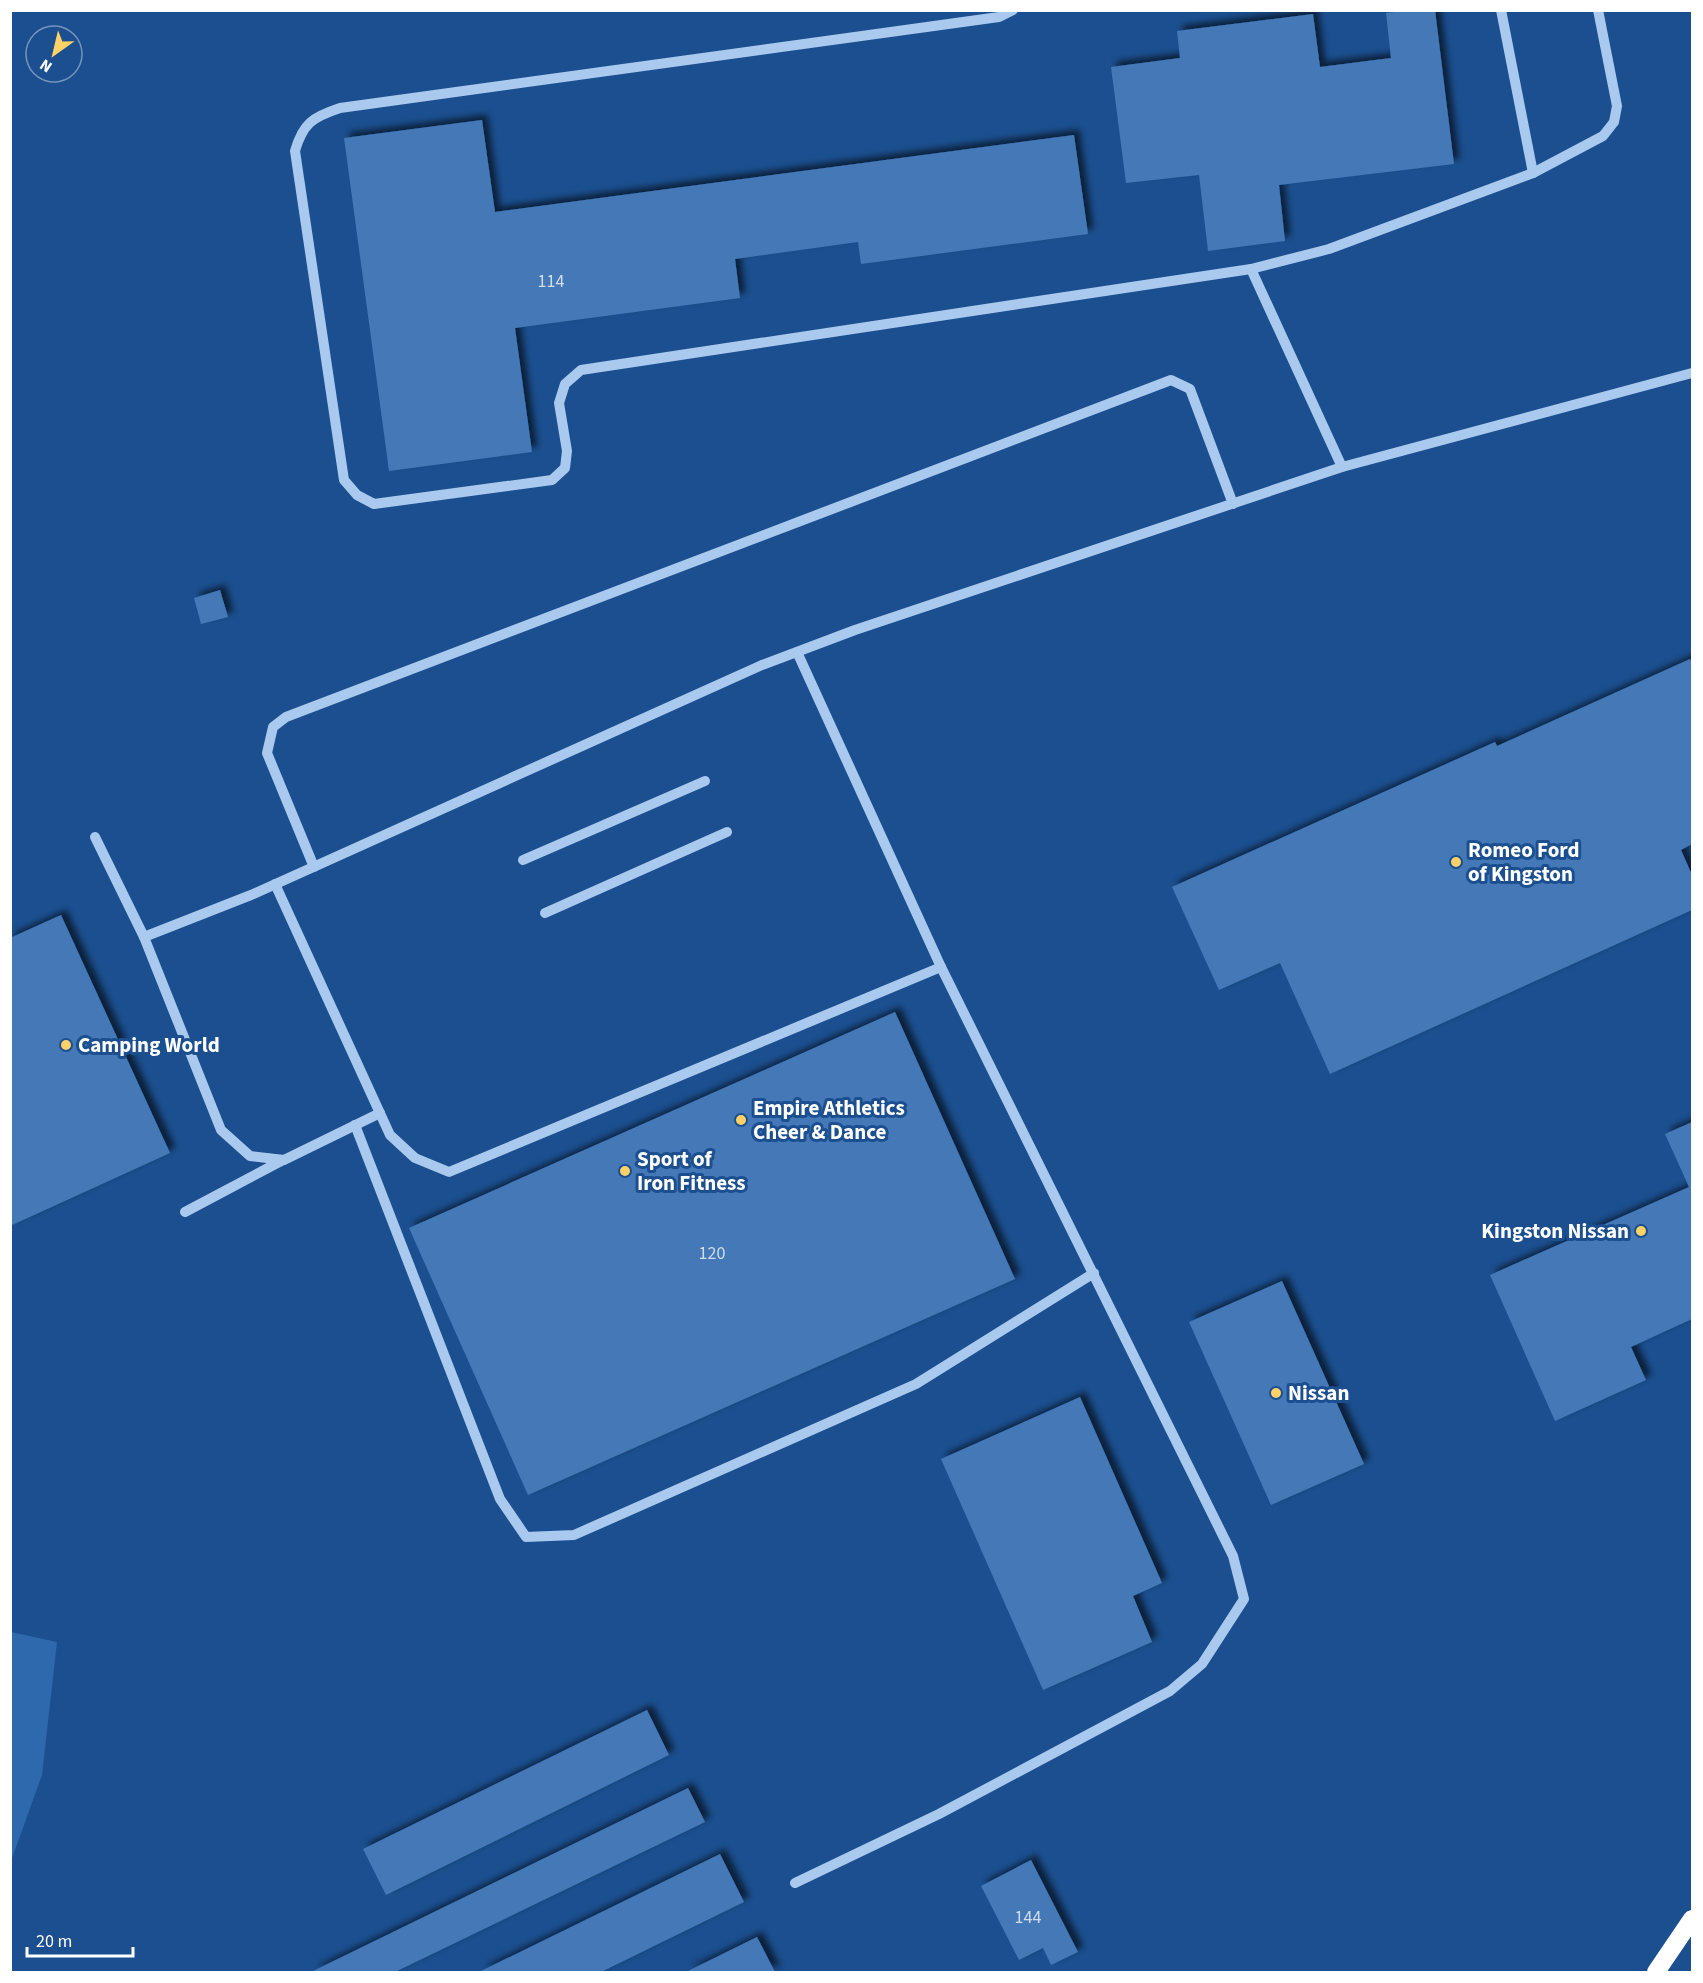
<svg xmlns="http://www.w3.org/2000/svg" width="1703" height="1983" viewBox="0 0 1703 1983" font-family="'Source Sans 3',sans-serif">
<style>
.green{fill:#2e69ad}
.building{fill:#4478b7;filter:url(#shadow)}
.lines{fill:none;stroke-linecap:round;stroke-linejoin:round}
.minor{stroke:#a9c9ee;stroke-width:10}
.highway{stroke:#fff;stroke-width:18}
.poi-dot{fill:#ffd166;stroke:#1b4f8f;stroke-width:2}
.labels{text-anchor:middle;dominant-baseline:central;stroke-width:6;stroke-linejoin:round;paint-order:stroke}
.number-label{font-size:18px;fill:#d0dded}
.poi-label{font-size:21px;font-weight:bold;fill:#fff;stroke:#1b4f8f;text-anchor:start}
</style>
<defs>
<filter id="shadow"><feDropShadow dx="5.5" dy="-5.5" stdDeviation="3" flood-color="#0009"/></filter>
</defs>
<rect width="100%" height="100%" fill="#1b4f8f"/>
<!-- green -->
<path class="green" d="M11,1632l46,10 -15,133 -31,86z"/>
<!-- building -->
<g class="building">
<path d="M1410,10h25l19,154 -175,21 6,56 -77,10 -9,-76 -73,8 -15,-116 69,-9 -3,-27 136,-17 7,53 71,-9 -5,-45z"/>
<path d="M482,120l13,92 579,-77 14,99 -227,30 -3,-22 -123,17 5,39 -225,30 17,124 -143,19 -45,-333z"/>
<path d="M220,590l8,27 -27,7 -7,-26z"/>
<path d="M1690,659l2,5v180l-11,6 11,25v35l-362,164 -50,-111 -61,27 -47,-103 323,-145 2,4z"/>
<path d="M61,915l109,238 -160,73v-288z"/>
<path d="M895,1012l120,267 -487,216 -119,-267z"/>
<path d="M1692,1122v197l-61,28 15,33 -91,41 -65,-146 199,-88 -24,-53z"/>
<path d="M1282,1281l82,183 -93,41 -82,-183z"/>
<path d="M1080,1397l82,186 -29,13 19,46 -109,48 -102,-231z"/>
<path d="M647,1710l22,45 -283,140 -23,-46z"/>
<path d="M688,1788l17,34 -310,150h-84z"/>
<path d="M720,1854l24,48 -143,70h-122z"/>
<path d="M1031,1860l47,92 -27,13 -8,-17 -24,12 -38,-74z"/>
<path d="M757,1937l18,35h-89z"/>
</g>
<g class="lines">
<!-- minor -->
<g class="minor">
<path d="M1013,10l-14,7 -659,91c-27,9 -37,15 -45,43l49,329 13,15 17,9 178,-24 13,-12 2,-17 -8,-48 6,-19 16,-14 670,-101 78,-20 204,-76 70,-37 11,-14 3,-16 -19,-96"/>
<path d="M1501,10l32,163"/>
<path d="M1251,269l91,198"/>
<path d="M95,837l49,100 107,-42 511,-230 93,-35 487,-163 350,-94"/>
<path d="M523,860l182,-79"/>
<path d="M314,867l-47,-114 6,-26 13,-10 885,-337 19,9 43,115"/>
<path d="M275,884l115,251 25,23 34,14 492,-205"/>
<path d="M545,913l182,-81"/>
<path d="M144,937l77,193 29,26 34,4 96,-47"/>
<path d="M355,1125l145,374 26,38 48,-2 342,-151 178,-111"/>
<path d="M185,1212l98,-52"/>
<path d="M795,1883l144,-69 231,-123 32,-27 42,-65 -11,-43 -292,-589 -144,-315"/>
</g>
<!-- highway -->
<path class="highway" d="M1656,1972l36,-53"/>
</g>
<!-- markers -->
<g class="poi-dot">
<circle cx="1456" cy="862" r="6"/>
<circle cx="66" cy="1045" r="6"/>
<circle cx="741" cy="1120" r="6"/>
<circle cx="625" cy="1171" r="6"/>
<circle cx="1641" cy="1231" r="6"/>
<circle cx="1276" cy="1393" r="6"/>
</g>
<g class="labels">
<!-- number labels -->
<g class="number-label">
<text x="551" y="281">114</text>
<text x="712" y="1253">120</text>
<text x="1028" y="1917">144</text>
</g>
<!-- poi labels -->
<g class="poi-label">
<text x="1468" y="850">Romeo Ford<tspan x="1468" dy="24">of Kingston</tspan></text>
<text x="78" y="1045">Camping World</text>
<text x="753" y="1108">Empire Athletics<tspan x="753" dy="24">Cheer &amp; Dance</tspan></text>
<text x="637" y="1159">Sport of<tspan x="637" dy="24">Iron Fitness</tspan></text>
<text x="1629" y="1231" text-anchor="end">Kingston Nissan</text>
<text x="1288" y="1393">Nissan</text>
</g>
</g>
<!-- border -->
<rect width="1703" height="1983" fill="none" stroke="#ffffff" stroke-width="24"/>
<!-- north arrow -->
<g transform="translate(54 54) rotate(214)"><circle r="28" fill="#1b4f8f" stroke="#7695bc" stroke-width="1.5"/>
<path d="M0-4.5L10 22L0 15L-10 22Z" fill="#ffd166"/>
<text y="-9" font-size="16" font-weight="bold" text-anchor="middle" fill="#ffffff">N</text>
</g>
<!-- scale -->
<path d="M27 1947v9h106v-9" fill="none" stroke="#ffffff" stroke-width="3"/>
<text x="36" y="1947" font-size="18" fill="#ffffff" stroke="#1b4f8f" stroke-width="4.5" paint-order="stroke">20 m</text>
</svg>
